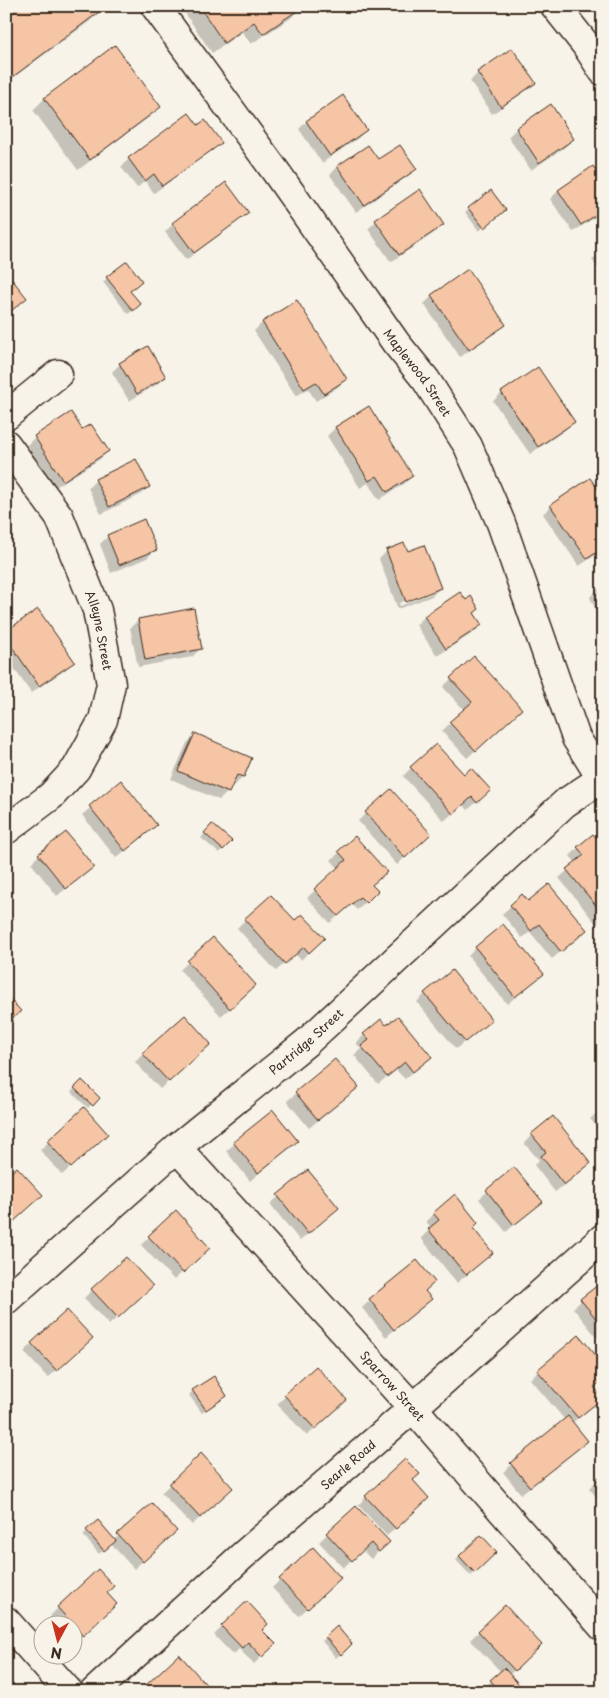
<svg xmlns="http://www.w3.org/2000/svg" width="609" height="1698" viewBox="0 0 609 1698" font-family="'Playpen Sans',sans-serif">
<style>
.shadow{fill:#0003;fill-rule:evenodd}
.building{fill:#f5c5a5;stroke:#3b2a1e}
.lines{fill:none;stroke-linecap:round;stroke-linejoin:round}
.street-casing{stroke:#3b2a1e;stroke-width:31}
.street{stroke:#f7f3e8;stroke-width:28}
.labels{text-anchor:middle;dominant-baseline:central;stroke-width:4.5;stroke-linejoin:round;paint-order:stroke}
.street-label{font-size:12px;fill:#3b2a1e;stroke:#f7f3e8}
</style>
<rect width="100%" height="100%" fill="#f7f3e8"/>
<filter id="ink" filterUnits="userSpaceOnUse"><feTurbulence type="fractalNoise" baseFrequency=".02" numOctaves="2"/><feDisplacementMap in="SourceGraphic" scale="10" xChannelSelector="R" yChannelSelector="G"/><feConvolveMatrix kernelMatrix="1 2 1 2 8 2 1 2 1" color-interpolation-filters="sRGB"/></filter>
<g filter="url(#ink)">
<!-- shadow -->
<g class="shadow">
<path d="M180,6h122l-11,12 -40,26 -9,-12 -30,21z"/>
<path d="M102,9l-12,12 -84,62v-63z"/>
<path d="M115,47l45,60 -12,11 -70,52 -45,-60 11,-11z"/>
<path d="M478,73l57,9 -8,8 -35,24 -22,-33z"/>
<path d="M550,106l23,33 -8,8 -34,23 -23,-33 8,-8z"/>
<path d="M307,121l59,9 -8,8 -36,25 -23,-34z"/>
<path d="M197,127l23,15 -8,8 -58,43 -9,-12 -8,7 -16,-21 8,-8z"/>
<path d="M378,161l37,8 -8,8 -51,35 -26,-37 8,-9z"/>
<path d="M592,168l11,15v29l-30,20 -23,-33 8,-8z"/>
<path d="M469,209l32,5 -22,17 -14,-19z"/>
<path d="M247,212l-8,8 -53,40 -21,-28 8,-8z"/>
<path d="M376,221l66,4 -8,8 -43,29 -23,-33z"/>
<path d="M603,250v26l-11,-16z"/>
<path d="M126,263l3,28 7,17 -8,6 -25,-32z"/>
<path d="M468,271l36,53 -8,8 -36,25 -36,-53 8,-8z"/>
<path d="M297,302l49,77 -8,8 -22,14 -8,-12 -12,7 -42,-65 8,-8z"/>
<path d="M120,364l44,13 -8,8 -27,16 -17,-29z"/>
<path d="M537,369l36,53 -8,8 -35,24 -37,-53 9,-8z"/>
<path d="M368,408l44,68 -8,8 -25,16 -11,-17 -8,5 -33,-52 8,-8z"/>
<path d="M70,414l12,17 26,20 -8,8 -46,29 -27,-43 8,-8z"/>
<path d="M96,480l52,7 -8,8 -39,19 -13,-26z"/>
<path d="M603,498v52l-24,16 -36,-52 8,-8z"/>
<path d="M6,512l4,6 -4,4z"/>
<path d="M108,536l47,14 -8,8 -36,15 -11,-29z"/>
<path d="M387,551l20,1 33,36 -8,8 -34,13 -19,-50zM432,591v2l-32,13 -1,-3z"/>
<path d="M603,587v40l-13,-30 8,-8z"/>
<path d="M473,614l8,11 -8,8 -36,23 -21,-31 8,-8z"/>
<path d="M138,620l62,29 -8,8 -54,10 -8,-39z"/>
<path d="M6,632l67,30 -8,8 -34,23 -25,-36z"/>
<path d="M451,679l62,38 -46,41 -25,-27 22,-21 -21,-23z"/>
<path d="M195,735l56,23 -8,19 -8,8 -4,-2 -3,9 -9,8 -48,-21 16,-36z"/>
<path d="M411,768l70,30 -13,12 -5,-6 -19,17 -41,-45z"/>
<path d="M121,782l26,51 -31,25 -34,-43z"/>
<path d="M391,791l30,51 -24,23 -39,-44z"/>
<path d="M209,829l21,12 -11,12 -18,-15z"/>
<path d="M355,838l16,48 -3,13 -11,11 -6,-6 -21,19 -23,-25 31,-30 -7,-8z"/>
<path d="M603,847v73l-6,5 -38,-47 17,-15 -6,-7 8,-8z"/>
<path d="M39,855l53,12 -35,29 -26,-33z"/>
<path d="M522,896l6,7 49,35 -25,21 -22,-27 -8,6 -20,-24z"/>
<path d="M245,920l49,2 29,16 -22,22 -6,-6 -19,17 -39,-43z"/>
<path d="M476,948l58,34 -27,22 -39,-48z"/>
<path d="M188,962l59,31 -26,23 -41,-46z"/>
<path d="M425,994l65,26 -34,29 -39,-47z"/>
<path d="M386,1027l44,30 -25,22 -9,-9 -18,14 -24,-29 7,-6 -5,-6 8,-8z"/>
<path d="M201,1052l-41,37 -25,-27 8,-8z"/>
<path d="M335,1061l14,34 -40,33 -22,-27z"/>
<path d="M82,1082l16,16 -10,10 -17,-16z"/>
<path d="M603,1107v27l-13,-15z"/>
<path d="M84,1109l15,33 -37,33 -22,-25z"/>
<path d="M273,1112l24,29 -47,40 -24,-30z"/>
<path d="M532,1135l49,36 -26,21 -21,-27 5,-5 -15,-17z"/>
<path d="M514,1168l19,41 -27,23 -27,-33z"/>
<path d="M308,1172l30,36 -38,33 -30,-37z"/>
<path d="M6,1179l27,24 -27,24z"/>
<path d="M434,1213l38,15 20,25 -35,30 -36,-45 10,-10 -5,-7z"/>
<path d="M149,1237l52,18 -27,25 -33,-35z"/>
<path d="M603,1282v63l-30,-37z"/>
<path d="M92,1290l51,4 -34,31 -25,-27z"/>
<path d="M424,1291l6,8 -44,38 -24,-29 8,-8z"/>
<path d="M32,1344l51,2 -35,32 -24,-26z"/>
<path d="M316,1368l21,40 -30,28 -30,-32z"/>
<path d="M538,1371l65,8 -10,9v18l-21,17 6,26 -57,45 -18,-22 62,-52 -35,-41z"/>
<path d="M193,1391l33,5 -24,17 -13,-18z"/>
<path d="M603,1420v18l-9,-9z"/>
<path d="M201,1455l22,41 -31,29 -31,-32z"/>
<path d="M603,1475v30l-14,-17z"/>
<path d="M411,1481l8,24 -32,31 -29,-31 8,-8z"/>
<path d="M151,1505l16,34 -33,30 -23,-25 -12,10 -16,-19 15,-14 16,19z"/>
<path d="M356,1507l32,35 -17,17 -9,-9 -19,18 -24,-26z"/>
<path d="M480,1537l15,15 -24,24 -15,-16z"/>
<path d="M339,1578l-40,38 -27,-28 8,-8z"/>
<path d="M105,1593l2,19 -33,31 -2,-2v-15h-13l-9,-10 8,-8z"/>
<path d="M247,1603l14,27 5,22 -12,12 -15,-15 -6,6 -19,-20z"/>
<path d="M505,1607l28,46 -24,22 15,17h-38l-3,-3 18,-17 -31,-32z"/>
<path d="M337,1628l14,16 -15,14 -14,-17z"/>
<path d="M178,1656l29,36h-66z"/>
</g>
<!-- building -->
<g class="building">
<path d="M22,6h79l2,3 -93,70 -4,-5v-56z"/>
<path d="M199,6h105l-41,28 -9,-12 -30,21z"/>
<path d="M115,45l46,62 -71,53 -46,-62z"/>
<path d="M512,48l24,35 -35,24 -24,-35z"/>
<path d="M343,95l24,35 -37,26 -24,-35z"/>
<path d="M551,104l23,35 -35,24 -23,-35z"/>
<path d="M189,113l9,12 7,-5 17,23 -60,43 -8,-12 -9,7 -17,-23z"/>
<path d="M368,145l10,14 22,-14 17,24 -53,36 -27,-39z"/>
<path d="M593,166l10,15v29l-22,15 -23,-35z"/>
<path d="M226,182l23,31 -55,40 -22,-30z"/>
<path d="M420,189l24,36 -45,30 -24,-35z"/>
<path d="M491,190l15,20 -22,18 -16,-20z"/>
<path d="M127,261l15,20 -12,10 11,13 -8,7 -27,-34z"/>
<path d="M468,269l38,56 -37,25 -38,-55z"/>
<path d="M6,272l21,26 -21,17z"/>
<path d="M297,300l50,79 -23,15 -8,-12 -12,7 -42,-67z"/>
<path d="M148,346l18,31 -29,17 -18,-31z"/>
<path d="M538,367l37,55 -37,25 -37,-55z"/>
<path d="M369,406l44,70 -26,16 -10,-16 -8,5 -34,-54z"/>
<path d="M71,412l11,17 9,-5 18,27 -46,30 -29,-45z"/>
<path d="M136,459l14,28 -41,20 -14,-28z"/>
<path d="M590,478l13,18v52l-16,11 -37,-54z"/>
<path d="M144,519l13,31 -38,15 -12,-30z"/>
<path d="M404,543l4,8 16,-6 17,43 -35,14 -20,-52z"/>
<path d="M460,592l6,8 5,-4 8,13 -5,4 8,12 -36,24 -22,-33z"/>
<path d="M194,608l8,41 -57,11 -7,-41z"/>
<path d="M38,609l37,53 -36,24 -33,-48v-7z"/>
<path d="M474,656l48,53 -46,42 -27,-29 23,-20 -22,-24z"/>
<path d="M195,733l57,25 -8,19 -7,-2 -8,18 -51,-22z"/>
<path d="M436,744l28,30 7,-6 20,22 -14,13 -5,-6 -19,17 -43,-47z"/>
<path d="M121,780l36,45 -32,26 -36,-45z"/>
<path d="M391,789l40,45 -26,24 -40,-46z"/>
<path d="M212,824l20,17 -9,9 -19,-17z"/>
<path d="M66,832l28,35 -28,22 -28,-35z"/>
<path d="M593,834l10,11v69l-37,-45 18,-14 -7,-8z"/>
<path d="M355,836l32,36 -15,13 6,6 -12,12 -6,-6 -22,19 -24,-27 32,-29 -8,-9z"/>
<path d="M549,884l38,46 -26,22 -22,-28 -8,7 -21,-26 12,-11 6,7z"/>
<path d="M271,895l24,25 7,-6 23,24 -16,15 -5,-6 -19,17 -41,-45z"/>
<path d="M503,924l41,50 -29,23 -40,-50z"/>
<path d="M213,937l43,48 -26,24 -43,-48z"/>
<path d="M452,970l40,50 -27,22 -41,-49z"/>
<path d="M6,995l15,16 -15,13z"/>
<path d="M185,1015l26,29 -42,38 -27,-29z"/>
<path d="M398,1016l34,41 -19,15 -8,-10 -18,15 -26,-31 8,-6 -6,-6 18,-15 5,6z"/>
<path d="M335,1059l24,28 -41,33 -23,-28z"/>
<path d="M82,1080l18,18 -7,8 -19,-18z"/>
<path d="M84,1107l24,27 -37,34 -24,-27z"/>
<path d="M273,1110l25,31 -40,32 -25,-31z"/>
<path d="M553,1116l38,47 -27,22 -23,-29 5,-4 -15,-18z"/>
<path d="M17,1167l26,28 -31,28 -6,-6v-40z"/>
<path d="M514,1167l29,35 -29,23 -28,-35z"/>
<path d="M308,1170l31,38 -31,26 -31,-39z"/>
<path d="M455,1194l23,29 -5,5 20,25 -27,22 -38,-46 11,-9 -6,-7z"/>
<path d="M176,1210l34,38 -27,25 -35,-37z"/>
<path d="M126,1257l27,29 -35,32 -27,-29z"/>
<path d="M417,1260l18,22 -10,9 7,8 -38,31 -25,-31z"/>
<path d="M603,1281v46l-23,-28z"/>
<path d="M67,1310l26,28 -36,33 -26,-28z"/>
<path d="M579,1335l24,29v16l-9,7 9,11 -25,20 -41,-48z"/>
<path d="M316,1366l31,34 -32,29 -31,-34z"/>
<path d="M214,1376l13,20 -21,14 -14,-20z"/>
<path d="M568,1416l20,25 -58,46 -20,-24z"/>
<path d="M201,1453l32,35 -33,30 -31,-34z"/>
<path d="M405,1459l15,15 -7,6 16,18 -33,31 -31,-33z"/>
<path d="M603,1474v14l-7,-9z"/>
<path d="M152,1503l25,28 -34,31 -26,-28z"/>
<path d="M356,1506l34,36 -11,10 -8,-9 -19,18 -26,-28z"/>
<path d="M98,1520l18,21 -12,10 -18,-21z"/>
<path d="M481,1535l16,17 -22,21 -16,-17z"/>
<path d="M313,1547l28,31 -33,31 -29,-30z"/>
<path d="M98,1569l16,17 -7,7 10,11 -34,32 -26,-29z"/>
<path d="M247,1601l21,23 -6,6 14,14 -14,13 -14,-15 -6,6 -21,-22z"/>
<path d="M505,1605l37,40 -27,26 -37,-40z"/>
<path d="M337,1626l15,18 -11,11 -16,-18z"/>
<path d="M179,1654l32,36 -2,2h-59l-5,-6z"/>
<path d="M504,1668l22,24h-25l-11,-12z"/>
</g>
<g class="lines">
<defs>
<g id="street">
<path id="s1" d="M155,6l121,166 120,171 30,37 42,66 33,77 75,215 27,43"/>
<path d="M555,6l31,39 17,26"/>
<path d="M6,416l52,-42"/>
<path id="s2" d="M6,444l53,72 38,94 14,74 -8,36 -27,49 -25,27 -45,34"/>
<path id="s3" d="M177,1148l236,260 190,219"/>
<path id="s4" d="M6,1300l174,-155 127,-103 258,-239 36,-24"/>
<path d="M6,1621l63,71"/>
<path id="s5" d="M94,1692l147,-135 172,-149 190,-170"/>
</g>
</defs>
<!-- street casing -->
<use href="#street" class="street-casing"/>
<!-- street -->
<use href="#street" class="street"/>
</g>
</g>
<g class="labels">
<!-- street labels -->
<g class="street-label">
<text stroke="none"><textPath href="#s1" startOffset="451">Maplewood Street</textPath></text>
<text stroke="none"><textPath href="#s2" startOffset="211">Alleyne Street</textPath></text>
<text stroke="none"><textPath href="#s4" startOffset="396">Partridge Street</textPath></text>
<text stroke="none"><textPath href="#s3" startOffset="321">Sparrow Street</textPath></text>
<text stroke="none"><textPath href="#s5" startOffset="341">Searle Road</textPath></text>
</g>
</g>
<!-- margin -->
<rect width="609" height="1698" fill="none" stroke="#f7f3e8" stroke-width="25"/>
<rect x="12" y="12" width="584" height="1673" fill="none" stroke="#3b2a1e" stroke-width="2" filter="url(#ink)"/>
<!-- north arrow -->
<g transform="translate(58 1640) rotate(187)"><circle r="24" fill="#f7f3e8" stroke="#aca397"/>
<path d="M0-4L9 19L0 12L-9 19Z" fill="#c8321e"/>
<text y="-8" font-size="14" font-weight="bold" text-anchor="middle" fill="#3b2a1e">N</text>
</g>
</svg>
